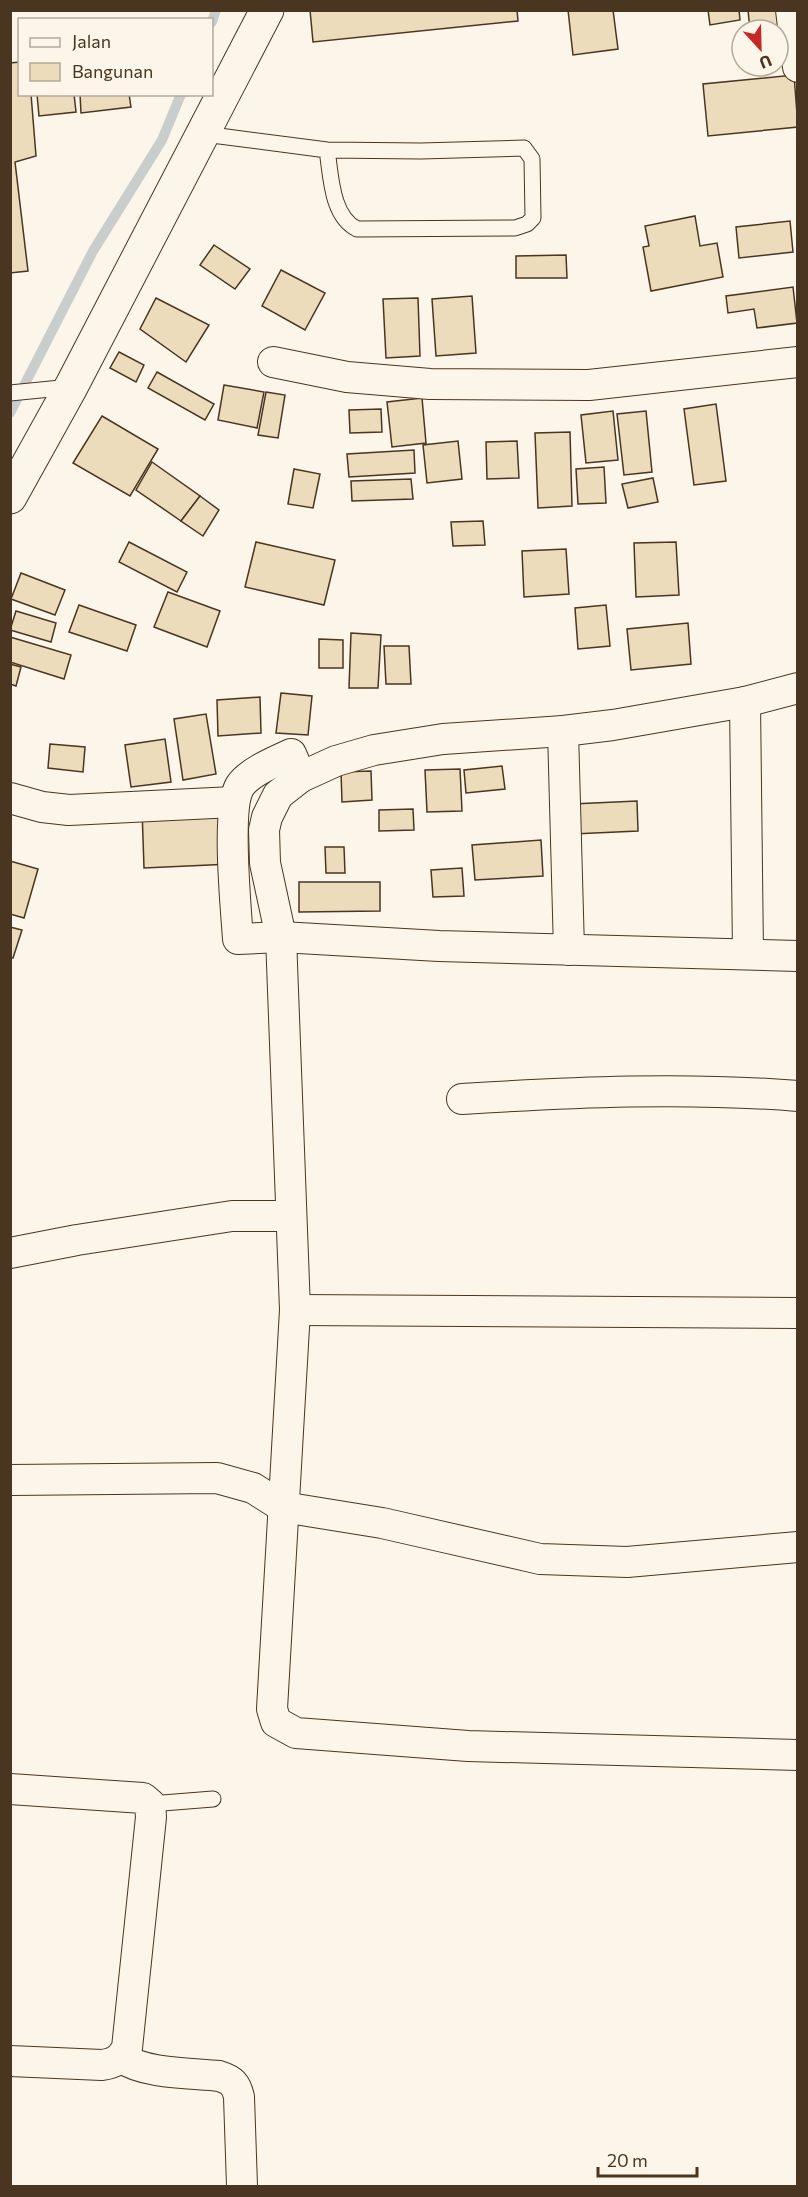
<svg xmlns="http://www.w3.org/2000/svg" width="808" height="2197" viewBox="0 0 808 2197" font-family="Commissioner,sans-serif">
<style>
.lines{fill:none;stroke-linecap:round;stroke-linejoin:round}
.stream{stroke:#c9cecd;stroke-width:10}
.building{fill:#ecdcbc;stroke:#4a3520;stroke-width:1.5}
.service-casing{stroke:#4a3520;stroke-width:17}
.minor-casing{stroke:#4a3520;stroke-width:32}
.tertiary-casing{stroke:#4a3520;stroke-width:35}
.service{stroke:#fbf6e9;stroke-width:15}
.minor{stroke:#fbf6e9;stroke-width:30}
.tertiary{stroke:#fbf6e9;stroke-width:33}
</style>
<rect width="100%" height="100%" fill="#fbf6e9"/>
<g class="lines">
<!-- stream -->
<g class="stream">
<path d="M212,22l4,-12"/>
<path d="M10,413l83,-162 69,-111 19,-46"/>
</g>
</g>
<!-- building -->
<g class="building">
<path d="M310,10h207l1,11 -205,21z"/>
<path d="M568,10h45l5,39 -45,6z"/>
<path d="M708,10h31l1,10 -30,5z"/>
<path d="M748,10h38l7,51 -15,2v-33h-28z"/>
<path d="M20,62v32h11l5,62 -21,6 13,109 -18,2v-210z"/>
<path d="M794,75l4,52 -90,9 -5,-52z"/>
<path d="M37,94h37l2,18 -37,4z"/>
<path d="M80,94h49l2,13 -50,6z"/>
<path d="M695,216l5,30 17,-3 6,34 -72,14 -8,-44 6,-1 -4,-20z"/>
<path d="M790,221l3,31 -54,6 -3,-31z"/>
<path d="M214,245l36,24 -15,20 -35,-24z"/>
<path d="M566,255l1,23h-51v-22z"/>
<path d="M281,270l44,23 -20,37 -43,-24z"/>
<path d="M793,287l4,36 -40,5 -3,-19 -26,4 -2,-17z"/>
<path d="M472,296l4,57 -40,3 -4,-57z"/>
<path d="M156,298l53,27 -23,37 -46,-33z"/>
<path d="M418,298l2,58 -34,2 -3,-59z"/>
<path d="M119,352l25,13 -8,17 -26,-14z"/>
<path d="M157,372l57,32 -9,16 -57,-32z"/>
<path d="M224,385l40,7 -7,36 -39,-8z"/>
<path d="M266,392l19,3 -7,43 -20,-3z"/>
<path d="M422,398l4,45 -34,4 -5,-45z"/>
<path d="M716,404l10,77 -32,4 -10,-76z"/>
<path d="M381,409l1,23 -32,1 -1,-23z"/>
<path d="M613,411l5,49 -32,3 -5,-48z"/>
<path d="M646,411l6,61 -28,3 -7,-61z"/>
<path d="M102,416l56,33 -28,47 -57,-33z"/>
<path d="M570,432l2,74 -34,2 -3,-75z"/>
<path d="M458,441l4,38 -35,4 -4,-38z"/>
<path d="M517,441l2,37 -32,1 -1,-37z"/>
<path d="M414,450l1,23 -66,4 -2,-23z"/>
<path d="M152,462l48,34 -19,25 -45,-31z"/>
<path d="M604,467l2,36 -28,1 -2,-35z"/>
<path d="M294,469l26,5 -7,34 -25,-4z"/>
<path d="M653,478l5,24 -30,6 -6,-24z"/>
<path d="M411,479l2,20 -61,2 -1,-20z"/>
<path d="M200,496l19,14 -16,26 -22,-15z"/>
<path d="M483,521l2,24 -32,1 -2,-24z"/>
<path d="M129,542l58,30 -10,20 -58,-30z"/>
<path d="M256,542l79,18 -11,45 -79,-18z"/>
<path d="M676,542l3,53 -43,2 -2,-54z"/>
<path d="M566,549l3,45 -45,3 -2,-46z"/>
<path d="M21,573l44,17 -10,25 -44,-16z"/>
<path d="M168,592l52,19 -13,36 -53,-20z"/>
<path d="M79,605l57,20 -9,26 -58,-19z"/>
<path d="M606,605l4,41 -32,3 -3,-41z"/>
<path d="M16,611l40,12 -5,19 -41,-12z"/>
<path d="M688,623l3,41 -60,6 -4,-41z"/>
<path d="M351,633l30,2 -3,53h-29z"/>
<path d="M10,637l61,18 -7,24 -54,-17z"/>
<path d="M319,639l24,1v28h-24z"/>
<path d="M384,646h25l2,38h-25z"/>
<path d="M10,664l11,3 -5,19 -6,-2z"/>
<path d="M281,693l31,3 -4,39 -32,-2z"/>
<path d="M260,697l1,36 -43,3 -1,-36z"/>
<path d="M206,714l10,60 -33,6 -9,-61z"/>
<path d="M165,739l6,43 -40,5 -6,-42z"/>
<path d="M50,744l35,3 -2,25 -35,-4z"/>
<path d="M502,766l3,23 -39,4 -2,-23z"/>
<path d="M460,769l2,42 -35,1 -2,-42z"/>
<path d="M371,771l1,29 -30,2 -1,-30z"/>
<path d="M637,801l1,30 -65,3 -1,-30z"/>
<path d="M229,805l2,59 -87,4 -2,-59z"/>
<path d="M413,809l1,21 -35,1v-21z"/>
<path d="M541,840l2,36 -68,4 -3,-35z"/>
<path d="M325,847h19l1,26h-19z"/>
<path d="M10,861l28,8 -14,49 -14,-4z"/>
<path d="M462,868l2,28 -31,1 -2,-27z"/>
<path d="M299,882h81v29l-81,1z"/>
<path d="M10,927l12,3 -9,28 -3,-1z"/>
</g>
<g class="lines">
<defs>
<g id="service">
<path d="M204,134l123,16 94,1 103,-3 8,11 1,59 -6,6 -12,4 -158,1c-26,-13 -26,-54 -30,-79"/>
<path d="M10,393l61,-6"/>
<path d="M150,1804l63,-5"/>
</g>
<g id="minor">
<path d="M791,10l7,57"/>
<path d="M273,362l74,15 83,7 159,1 209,-23"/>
<path d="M798,688l-53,14 -132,23 -50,6 -120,8 -69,11 -38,11 -35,16 -23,18 -11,22 -3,13 1,33 16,74 14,373 -23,399 4,13 20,11 172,13 330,9"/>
<path d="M745,702l3,252"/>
<path d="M563,731l6,219"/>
<path d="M301,777l-10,-23c-15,7 -42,18 -51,32 -14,22 -4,123 -2,153l43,-2 158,9 359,10"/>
<path d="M10,798l32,9 27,3 165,-8"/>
<path d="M462,1099c112,-7 223,-12 336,-3"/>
<path d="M10,1253l67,-13 155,-24h59"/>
<path d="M295,1310l503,3"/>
<path d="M10,1480l207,-2 36,10 30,19 99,16 158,36 87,3 171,-15"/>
<path d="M10,1789l133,9 7,6 1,13 -24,231c-7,12 -12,15 -25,17l-92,-4"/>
<path d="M122,2058c23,16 69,15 97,18 13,4 17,8 20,21l3,89"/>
</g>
<path id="tertiary" d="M10,497l61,-110 196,-377"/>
</defs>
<!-- service casing -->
<use href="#service" class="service-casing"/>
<!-- minor casing -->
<use href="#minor" class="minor-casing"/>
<!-- tertiary casing -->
<use href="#tertiary" class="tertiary-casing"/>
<!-- service -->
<use href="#service" class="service"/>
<!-- minor -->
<use href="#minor" class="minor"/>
<!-- tertiary -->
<use href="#tertiary" class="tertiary"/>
</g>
<!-- border -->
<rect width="808" height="2197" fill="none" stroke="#4a3520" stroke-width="24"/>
<!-- legend -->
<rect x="18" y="18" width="195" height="78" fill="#fbf6e9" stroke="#b4a999" stroke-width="1.5"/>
<rect x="30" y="38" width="30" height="9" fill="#fbf6e9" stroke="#b4a999" stroke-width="1.5"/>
<text x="72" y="48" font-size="18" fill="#4a3520">Jalan</text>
<rect x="30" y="63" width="30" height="18" fill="#ecdcbc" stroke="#b4a999" stroke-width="1.5"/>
<text x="72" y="78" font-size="18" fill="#4a3520">Bangunan</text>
<!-- north arrow -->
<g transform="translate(760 48) rotate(158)"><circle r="28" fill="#fbf6e9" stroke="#b4a999" stroke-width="1.5"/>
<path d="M0-4.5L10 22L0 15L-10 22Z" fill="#c62828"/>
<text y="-9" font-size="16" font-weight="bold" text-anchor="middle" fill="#4a3520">U</text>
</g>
<!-- scale -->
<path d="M598 2167v9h99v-9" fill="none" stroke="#4a3520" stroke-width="3"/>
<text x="607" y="2167" font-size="18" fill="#4a3520" stroke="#fbf6e9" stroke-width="4.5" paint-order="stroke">20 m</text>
</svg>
